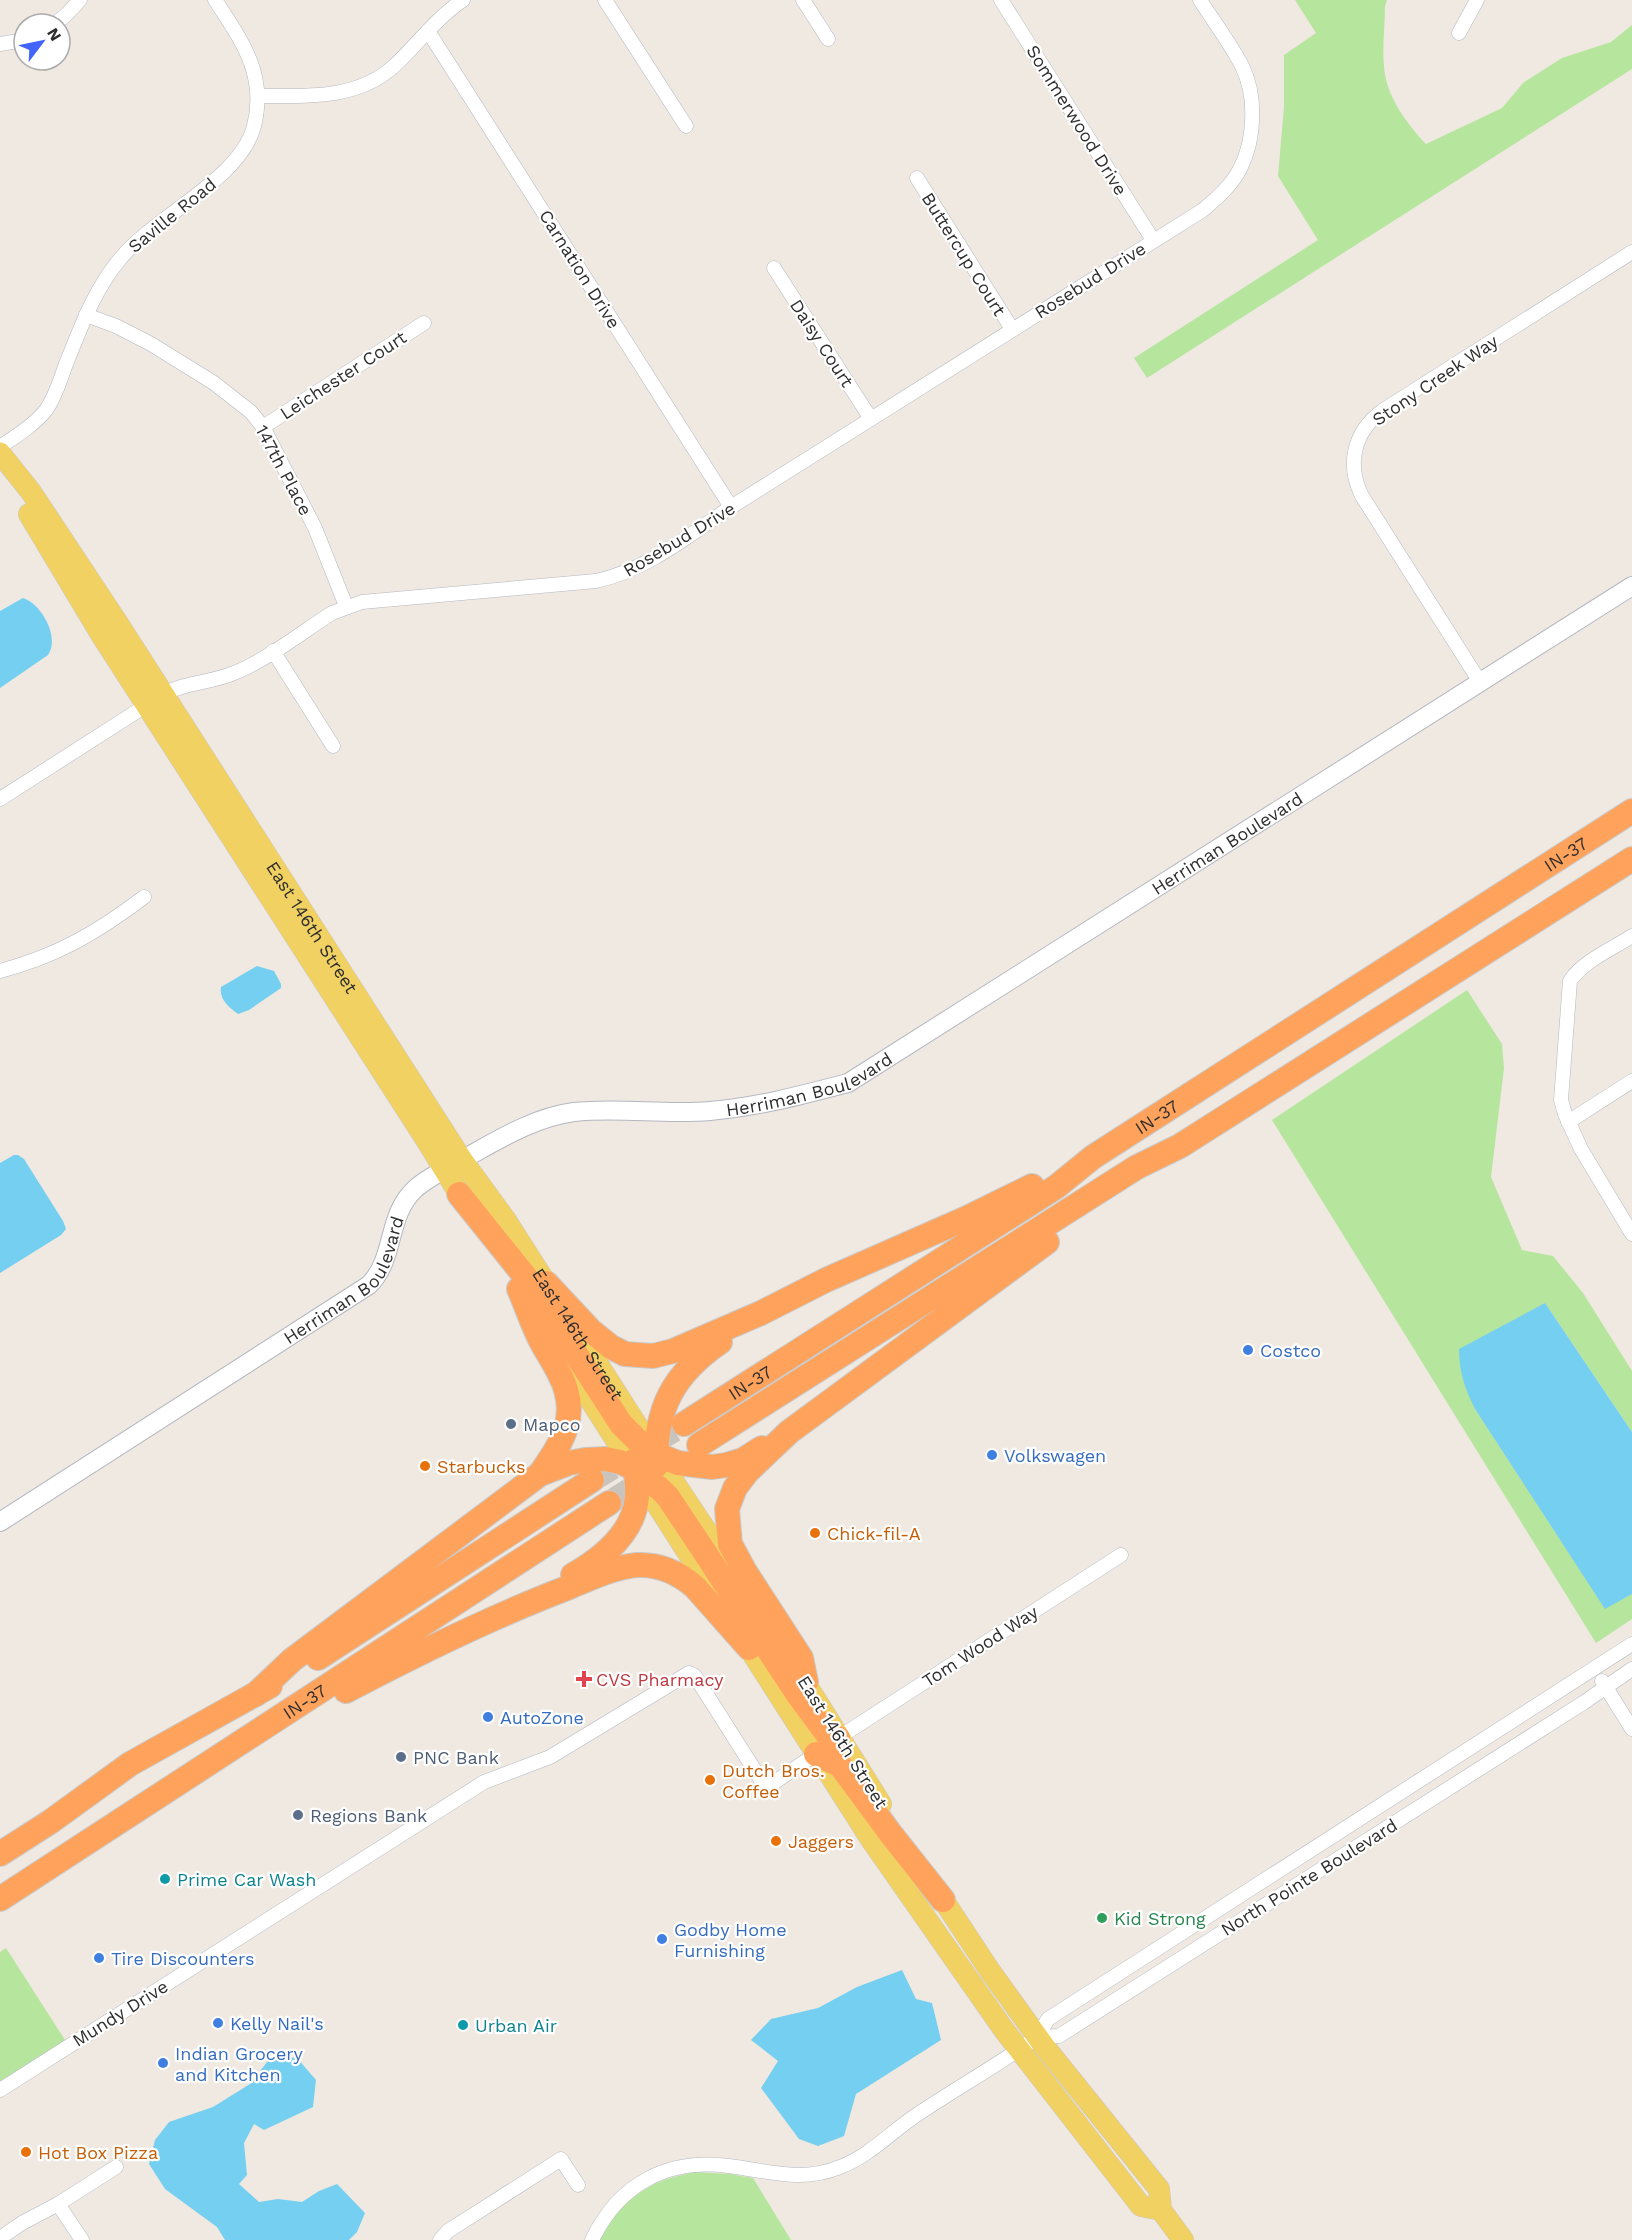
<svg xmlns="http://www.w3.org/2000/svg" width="1632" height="2240" viewBox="0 0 1632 2240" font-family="'Work Sans',sans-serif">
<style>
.green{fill:#b6e59e}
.water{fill:#75cff0}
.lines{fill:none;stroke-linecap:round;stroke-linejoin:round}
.highway-tunnel{stroke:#c8c4bd;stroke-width:24;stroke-dasharray:24 12;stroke-linecap:butt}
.street-casing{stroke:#b4b7c1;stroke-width:15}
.secondary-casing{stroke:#b4b7c1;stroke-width:20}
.primary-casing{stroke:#c9c9c9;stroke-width:22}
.highway-casing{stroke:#c9c9c9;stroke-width:26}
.street{stroke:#fff;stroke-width:14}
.secondary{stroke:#fff;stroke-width:18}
.primary{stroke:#f2d163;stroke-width:21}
.highway{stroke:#ffa35c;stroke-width:24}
.shop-dot{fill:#3f7fe0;stroke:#fff;stroke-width:2}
.service-dot{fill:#5c6f8a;stroke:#fff;stroke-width:2}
.food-dot{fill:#e8710a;stroke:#fff;stroke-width:2}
.health-dot{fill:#e0444e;stroke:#fff;stroke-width:2}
.culture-dot{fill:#0f9aa8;stroke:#fff;stroke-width:2}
.leisure-dot{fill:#2e9e5b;stroke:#fff;stroke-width:2}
.labels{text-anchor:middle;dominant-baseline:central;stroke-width:4.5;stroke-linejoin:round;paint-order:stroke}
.street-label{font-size:18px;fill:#2e2e2e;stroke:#fff}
.shop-label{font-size:18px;fill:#366cbe;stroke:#fff;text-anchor:start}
.service-label{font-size:18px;fill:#4e5e75;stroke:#fff;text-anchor:start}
.food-label{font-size:18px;fill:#c56008;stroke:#fff;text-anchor:start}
.health-label{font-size:18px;fill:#be3a42;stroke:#fff;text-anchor:start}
.culture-label{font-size:18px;fill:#0d838f;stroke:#fff;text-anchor:start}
.leisure-label{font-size:18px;fill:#27864d;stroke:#fff;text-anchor:start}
</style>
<rect width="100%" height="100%" fill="#efe9e1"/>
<!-- green -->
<g class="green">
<path d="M1295,0h92l-2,6c0,20 -3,41 -1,61 2,29 23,57 42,77l76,-36 21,-25 39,-25 49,-16 21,-17v44l-485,309 -13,-20 184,-118 -40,-64 6,-69v-52l32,-22z"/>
<path d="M1467,990l35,54 2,24 -13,109 31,73 31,6 30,37 49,78v61l-87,-129 -70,106 130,199 27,-14v25l-36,24 -324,-523z"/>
<path d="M6,1948l59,92 -65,41v-129z"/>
<path d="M695,2172l35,2 23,4 38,62h-191c9,-24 35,-48 59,-58 11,-5 24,-7 36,-10z"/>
</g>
<!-- water -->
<g class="water">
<path d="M23,598c19,6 37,40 25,57l-48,33v-77z"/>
<path d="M257,966l17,5 7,13v4l-32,22 -11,4c-10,-7 -19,-15 -17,-27z"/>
<path d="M14,1155h4l6,4 39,62 3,8 -5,6 -61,38v-110z"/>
<path d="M1545,1303l87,129v162l-27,15 -130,-200c-10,-20 -16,-37 -16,-60z"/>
<path d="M902,1970l14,29 16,4 9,37 -85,54 -12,42 -26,10 -19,-7 -38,-51 17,-27 -27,-21 20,-21 47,-11 39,-21z"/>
<path d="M271,2057l26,1 19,22 -3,27 -49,23 -10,-6 -10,19 3,32 -8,9 20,18 19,-3 24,3 17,-11 18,-7 28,29 -8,19 -8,8h-124l-8,-13 -52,-38 -16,-25 6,-24 14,-18 44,-15 37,-23z"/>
</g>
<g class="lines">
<!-- highway-tunnel -->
<g class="highway-tunnel">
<path d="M592,1480l92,-56"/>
<path d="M609,1503l44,-28"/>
</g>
<defs>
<g id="street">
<path d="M605,0l81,126"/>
<path d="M803,0l25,39"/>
<path d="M1001,0l152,240"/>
<path d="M55,24l11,-9 14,-15"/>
<path d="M428,31l303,476"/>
<path d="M1459,33l18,-33"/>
<path d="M0,44l24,-4"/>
<path d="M258,96c46,0 98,4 135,-29 24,-22 43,-49 70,-67"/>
<path d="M917,178l95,151"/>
<path d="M774,268l97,151"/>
<path d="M86,315l30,11 35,18 63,39 37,29 12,15 52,101 31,78"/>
<path d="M263,427l161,-104"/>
<path d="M0,447c16,-11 34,-22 46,-37 10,-14 14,-30 20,-46 15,-37 28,-74 54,-105 36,-44 121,-80 134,-133 13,-51 -12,-85 -39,-126"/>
<path d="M273,651l60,95"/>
<path d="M1480,682l-118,-186c-16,-32 -8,-64 20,-85l250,-159"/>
<path d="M0,799l164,-105c21,-12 47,-11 70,-21 33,-13 68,-41 98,-60l30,-11 234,-21c51,-11 93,-46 135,-74l472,-297c14,-12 28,-24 37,-41 15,-29 17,-73 2,-103 -12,-23 -28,-44 -42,-66"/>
<path d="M1632,936c-20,13 -49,25 -62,45l-9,119 4,14 16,35 51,85"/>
<path d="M0,971c57,-15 98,-39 144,-74"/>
<path d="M1568,1122l64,-41"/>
<path d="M1602,1681l30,48"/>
<path d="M838,1738l283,-183"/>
<path d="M1037,2037l22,-1 524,-333 49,-34"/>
<path d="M0,2090l484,-308 66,-25 139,-84 6,3 71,112 50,-34"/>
<path d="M58,2204l24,36"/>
<path d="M0,2238l22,-15 36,-19 58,-37"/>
<path d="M440,2240l8,-9 113,-72 17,26"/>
<path d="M592,2240c27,-56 75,-82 137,-74 40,5 72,17 111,1 29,-11 50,-34 75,-51 40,-27 83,-51 122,-79l11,-18 584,-375"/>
</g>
<g id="secondary">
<path id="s1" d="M0,1522l369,-237c27,-27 17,-69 46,-96 12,-11 29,-19 43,-27 35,-19 75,-45 116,-50 45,-5 91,3 136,-1 47,-4 92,-16 138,-28l784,-497"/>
</g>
<g id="primary">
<path id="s2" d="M0,453l31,39 88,133 343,535 43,59 151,236 79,119"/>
<path d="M29,514l73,122 323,502 43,70"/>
<path d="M554,1343l167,262"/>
<path d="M740,1634l132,207 132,189 137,176 20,4"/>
<path d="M796,1668l85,136"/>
<path d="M934,1886l56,85 54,75 115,143 2,21 22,30"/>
</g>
<g id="highway">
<path d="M459,1194l69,86 93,144 27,27 30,12 34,4 14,-2 17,-5 19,-12"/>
<path d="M546,1283l44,47 21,17 14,7 28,2 20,-5 88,-38 65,-33 141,-62 65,-32"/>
<path d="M519,1289c8,18 14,38 24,56 5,9 11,18 16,28 22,41 4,68 -19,101"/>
<path id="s3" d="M684,1424l372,-237 37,-30 539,-346"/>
<path d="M699,1445l438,-278 43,-21 452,-287"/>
<path d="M656,1466c-1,-57 17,-92 64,-124"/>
<path d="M573,1575c28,-16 61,-42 64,-78 1,-12 -2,-25 -2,-37"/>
<path d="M318,1658l274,-178"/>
<path d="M806,1682l-5,-24 -57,-88 -14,-26 -3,-35 8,-21 12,-16 42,-40 258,-190"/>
<path d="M346,1691c72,-38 145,-74 221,-103 22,-9 46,-21 70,-23 22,-1 42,8 58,22l54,61"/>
<path d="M256,1694l36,-34 248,-186 29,-11 16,-3 20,-1 15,3 15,7 25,20 8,8 32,48 96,147 31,42 11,4"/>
<path d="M816,1754l24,11 50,68 53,67"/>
<path d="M0,1854l50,-32 80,-58 140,-78"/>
<path id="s4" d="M0,1899l609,-396"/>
</g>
</defs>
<!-- street casing -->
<use href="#street" class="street-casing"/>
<!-- secondary casing -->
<use href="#secondary" class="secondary-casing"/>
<!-- primary casing -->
<use href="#primary" class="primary-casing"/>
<!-- highway casing -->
<use href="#highway" class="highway-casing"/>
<!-- street -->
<use href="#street" class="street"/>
<!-- secondary -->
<use href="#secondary" class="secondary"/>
<!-- primary -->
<use href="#primary" class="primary"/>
<!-- highway -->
<use href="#highway" class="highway"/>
</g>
<!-- markers -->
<g class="shop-dot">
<circle cx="1248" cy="1350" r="6"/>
<circle cx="992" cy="1455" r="6"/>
<circle cx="488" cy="1717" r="6"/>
<circle cx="662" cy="1939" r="6"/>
<circle cx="99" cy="1958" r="6"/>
<circle cx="218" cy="2023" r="6"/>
<circle cx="163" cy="2063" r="6"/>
</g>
<g class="service-dot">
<circle cx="511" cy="1424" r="6"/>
<circle cx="401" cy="1757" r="6"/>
<circle cx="298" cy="1815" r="6"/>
</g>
<g class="food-dot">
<circle cx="425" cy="1466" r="6"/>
<circle cx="815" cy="1533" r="6"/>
<circle cx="710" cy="1780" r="6"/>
<circle cx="776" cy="1841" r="6"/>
<circle cx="26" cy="2152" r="6"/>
</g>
<path class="health-dot" d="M581 1670h6v6h6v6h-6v6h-6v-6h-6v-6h6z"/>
<g class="culture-dot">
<circle cx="165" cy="1879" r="6"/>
<circle cx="463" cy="2025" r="6"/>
</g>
<circle class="leisure-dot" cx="1102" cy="1918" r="6"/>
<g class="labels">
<!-- street labels -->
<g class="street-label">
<text transform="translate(1077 120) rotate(58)">Sommerwood Drive</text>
<text transform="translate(172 215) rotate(-39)">Saville Road</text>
<text transform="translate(964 254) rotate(58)">Buttercup Court</text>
<text transform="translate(580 269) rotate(58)">Carnation Drive</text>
<text transform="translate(1090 280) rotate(-32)">Rosebud Drive</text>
<text transform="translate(822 343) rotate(57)">Daisy Court</text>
<text transform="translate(343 375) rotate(-33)">Leichester Court</text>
<text transform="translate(1435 380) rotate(-34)">Stony Creek Way</text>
<text transform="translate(284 470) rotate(62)">147th Place</text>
<text transform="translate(679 539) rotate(-31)">Rosebud Drive</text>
<text stroke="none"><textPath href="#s1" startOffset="1450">Herriman Boulevard</textPath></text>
<text stroke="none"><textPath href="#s3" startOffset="1050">IN-37</textPath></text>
<text stroke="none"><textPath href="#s2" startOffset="568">East 146th Street</textPath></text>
<text stroke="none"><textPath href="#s1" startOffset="964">Herriman Boulevard</textPath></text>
<text stroke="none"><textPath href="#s3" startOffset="564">IN-37</textPath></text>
<text stroke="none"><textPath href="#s1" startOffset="426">Herriman Boulevard</textPath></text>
<text stroke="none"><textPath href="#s2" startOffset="1054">East 146th Street</textPath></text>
<text stroke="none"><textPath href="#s3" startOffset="78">IN-37</textPath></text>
<text transform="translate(980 1646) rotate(-33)">Tom Wood Way</text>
<text stroke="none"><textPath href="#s4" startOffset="363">IN-37</textPath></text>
<text transform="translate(843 1742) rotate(58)">East 146th Street</text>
<text transform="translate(1309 1877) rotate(-32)">North Pointe Boulevard</text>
<text transform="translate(120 2013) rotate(-32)">Mundy Drive</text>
</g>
<!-- shop labels -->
<g class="shop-label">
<text x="1260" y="1350">Costco</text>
<text x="1004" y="1455">Volkswagen</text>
<text x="500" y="1717">AutoZone</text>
<text x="674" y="1929">Godby Home<tspan x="674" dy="21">Furnishing</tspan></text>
<text x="111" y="1958">Tire Discounters</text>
<text x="230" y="2023">Kelly Nail's</text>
<text x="175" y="2053">Indian Grocery<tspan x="175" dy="21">and Kitchen</tspan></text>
</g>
<!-- service labels -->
<g class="service-label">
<text x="523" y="1424">Mapco</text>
<text x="413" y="1757">PNC Bank</text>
<text x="310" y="1815">Regions Bank</text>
</g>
<!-- food labels -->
<g class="food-label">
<text x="437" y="1466">Starbucks</text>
<text x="827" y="1533">Chick-fil-A</text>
<text x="722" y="1770">Dutch Bros.<tspan x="722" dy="21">Coffee</tspan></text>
<text x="788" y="1841">Jaggers</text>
<text x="38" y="2152">Hot Box Pizza</text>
</g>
<!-- health labels -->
<g class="health-label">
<text x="596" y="1679">CVS Pharmacy</text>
</g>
<!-- culture labels -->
<g class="culture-label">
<text x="177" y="1879">Prime Car Wash</text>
<text x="475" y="2025">Urban Air</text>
</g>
<!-- leisure labels -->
<g class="leisure-label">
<text x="1114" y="1918">Kid Strong</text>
</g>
</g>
<!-- north arrow -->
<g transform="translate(42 42) rotate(58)"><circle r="28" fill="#ffffff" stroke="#ababab" stroke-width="1.5"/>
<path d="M0-4.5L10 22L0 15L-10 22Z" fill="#4264fb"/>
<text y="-9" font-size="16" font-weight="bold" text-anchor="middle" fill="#2e2e2e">N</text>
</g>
</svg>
